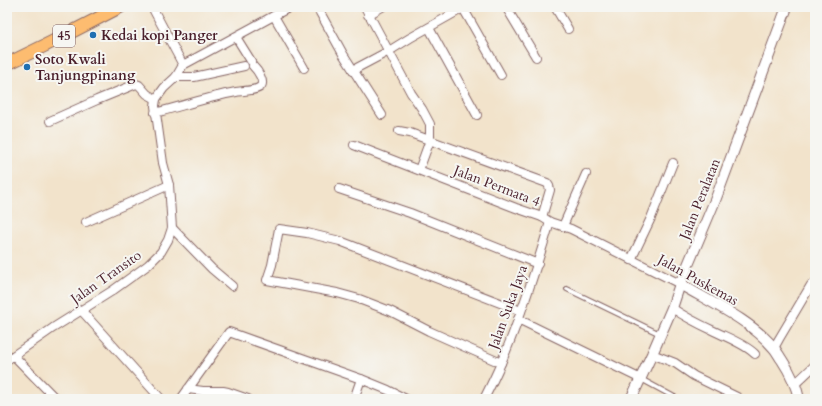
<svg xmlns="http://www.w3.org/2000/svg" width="822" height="406" viewBox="0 0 822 406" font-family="Cardo,serif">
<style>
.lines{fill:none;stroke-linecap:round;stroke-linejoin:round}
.service-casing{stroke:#856463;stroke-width:6}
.minor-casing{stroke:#856463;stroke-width:10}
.tertiary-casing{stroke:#856463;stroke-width:12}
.primary-casing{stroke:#856463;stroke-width:14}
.service{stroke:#fff;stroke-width:4}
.minor{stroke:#fff;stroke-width:8}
.tertiary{stroke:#fff;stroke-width:10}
.primary{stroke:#fdbc6f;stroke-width:12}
.poi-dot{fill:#1f6fb2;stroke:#f6f6f2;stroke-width:1.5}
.labels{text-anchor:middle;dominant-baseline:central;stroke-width:4;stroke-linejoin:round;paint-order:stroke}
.shield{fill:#f6f6f2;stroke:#7e6067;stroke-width:1}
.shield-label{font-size:13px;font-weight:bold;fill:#4a1f2b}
.poi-label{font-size:14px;font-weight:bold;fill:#4a1f2b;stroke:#f6f6f2;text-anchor:start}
.street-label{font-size:14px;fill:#4a1f2b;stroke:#f6f6f2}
</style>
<rect width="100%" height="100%" fill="#f6f6f2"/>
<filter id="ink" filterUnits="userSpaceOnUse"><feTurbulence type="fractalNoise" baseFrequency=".025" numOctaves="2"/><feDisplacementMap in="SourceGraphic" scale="8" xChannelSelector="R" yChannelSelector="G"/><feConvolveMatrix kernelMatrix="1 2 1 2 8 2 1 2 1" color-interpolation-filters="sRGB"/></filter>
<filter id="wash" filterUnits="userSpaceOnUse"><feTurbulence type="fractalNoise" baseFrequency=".012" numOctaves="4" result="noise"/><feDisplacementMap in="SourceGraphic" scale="16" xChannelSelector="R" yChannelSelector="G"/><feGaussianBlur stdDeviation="0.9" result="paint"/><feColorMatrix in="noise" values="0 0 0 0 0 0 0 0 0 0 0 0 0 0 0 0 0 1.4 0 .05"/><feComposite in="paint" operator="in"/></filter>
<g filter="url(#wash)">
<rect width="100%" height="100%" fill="#f2e3cb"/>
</g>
<g filter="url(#ink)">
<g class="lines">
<defs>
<g id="service">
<path d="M567,289l93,45"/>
<path d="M641,379l37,20"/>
</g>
<g id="minor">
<path d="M317,7l26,47 39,61"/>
<path d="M365,7l46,86 11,16 8,15v16l-11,30"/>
<path d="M506,7l30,50"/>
<path d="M555,7l13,22"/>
<path d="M463,8l38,67"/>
<path d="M368,15l14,-8"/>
<path d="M274,16l30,52"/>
<path d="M429,28l48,87"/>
<path d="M236,37l15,24"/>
<path d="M183,65l107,-58"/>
<path d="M353,70l36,-19 21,-13 55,-31"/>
<path d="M176,77h18l50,-11"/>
<path d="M155,113c27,-7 54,-16 81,-21 6,-1 19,-1 24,-5 6,-5 -3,-17 -7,-21"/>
<path d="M50,121l47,-21 39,-16 3,1 8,9 9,5"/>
<path d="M399,131l11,2 137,50 2,3 1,4 -8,27"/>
<path d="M354,145l162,63 26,9 8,5 21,7 109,55"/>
<path d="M339,189l71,24 128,51"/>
<path d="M86,222l83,-37"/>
<path d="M563,226l23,-52"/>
<path d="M172,228l40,41 20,17"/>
<path d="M631,260l20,-42 22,-55"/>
<path d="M672,308c13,9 27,16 42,23 12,6 31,13 41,23"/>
<path d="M81,310l80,89"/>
<path d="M518,319l123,60"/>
<path d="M774,348l5,-9 32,-54"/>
<path d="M652,354l23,9 19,13 43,21"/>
<path d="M14,356l42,43"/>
<path d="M7,360l46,-32 59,-37 36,-26 13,-13 7,-12 4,-12 -3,-43 -6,-22 -8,-57 1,-7 8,-11 12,-11 7,-12 -31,-58"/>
<path d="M501,363l-72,-32 -39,-20 -31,-12 -22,-6 -70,-13 5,-15 7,-36 28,4 33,8 181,70"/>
<path d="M795,384l20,-19"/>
<path d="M188,389l15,2h20l5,1 20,7"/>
<path d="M181,399l48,-67 132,47 27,11 18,9"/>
<path d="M354,399l7,-20"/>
<path d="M484,399c6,-12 12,-24 17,-36 20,-46 35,-94 49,-141"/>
</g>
<g id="tertiary">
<path d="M680,284c30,18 70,36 93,63 4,4 6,9 9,13 8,12 14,24 17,39"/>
<path d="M631,399l21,-45 20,-46 8,-24 36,-86 71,-191"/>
</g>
<path id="primary" d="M7,64l45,-22 68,-35"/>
</defs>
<!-- service casing -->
<use href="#service" class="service-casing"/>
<!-- minor casing -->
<use href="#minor" class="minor-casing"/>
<!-- tertiary casing -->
<use href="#tertiary" class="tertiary-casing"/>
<!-- primary casing -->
<use href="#primary" class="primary-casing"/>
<!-- service -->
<use href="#service" class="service"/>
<!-- minor -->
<use href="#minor" class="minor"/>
<!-- tertiary -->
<use href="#tertiary" class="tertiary"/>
<!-- primary -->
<use href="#primary" class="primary"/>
</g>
</g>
<!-- markers -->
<g class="poi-dot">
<circle cx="93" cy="35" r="4"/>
<circle cx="27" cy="67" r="4"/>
</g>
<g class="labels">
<!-- shield labels -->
<rect class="shield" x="53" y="25" width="22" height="22" rx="3"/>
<g class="shield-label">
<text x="64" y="36">45</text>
</g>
<!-- poi labels -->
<g class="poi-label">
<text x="101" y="35">Kedai kopi Panger</text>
<text x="35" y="59">Soto Kwali<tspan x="35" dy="16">Tanjungpinang</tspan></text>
</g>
<!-- street labels -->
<g class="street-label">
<text transform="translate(497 186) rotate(21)">Jalan Permata 4</text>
<text transform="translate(700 199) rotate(-68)">Jalan Peralatan</text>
<text transform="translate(106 277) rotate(-35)">Jalan Transito</text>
<text transform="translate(698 280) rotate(29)">Jalan Puskemas</text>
<text transform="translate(508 307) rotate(-70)">Jalan Suka Jaya</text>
</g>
</g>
<!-- margin -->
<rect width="822" height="406" fill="none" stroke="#f6f6f2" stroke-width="24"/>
</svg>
